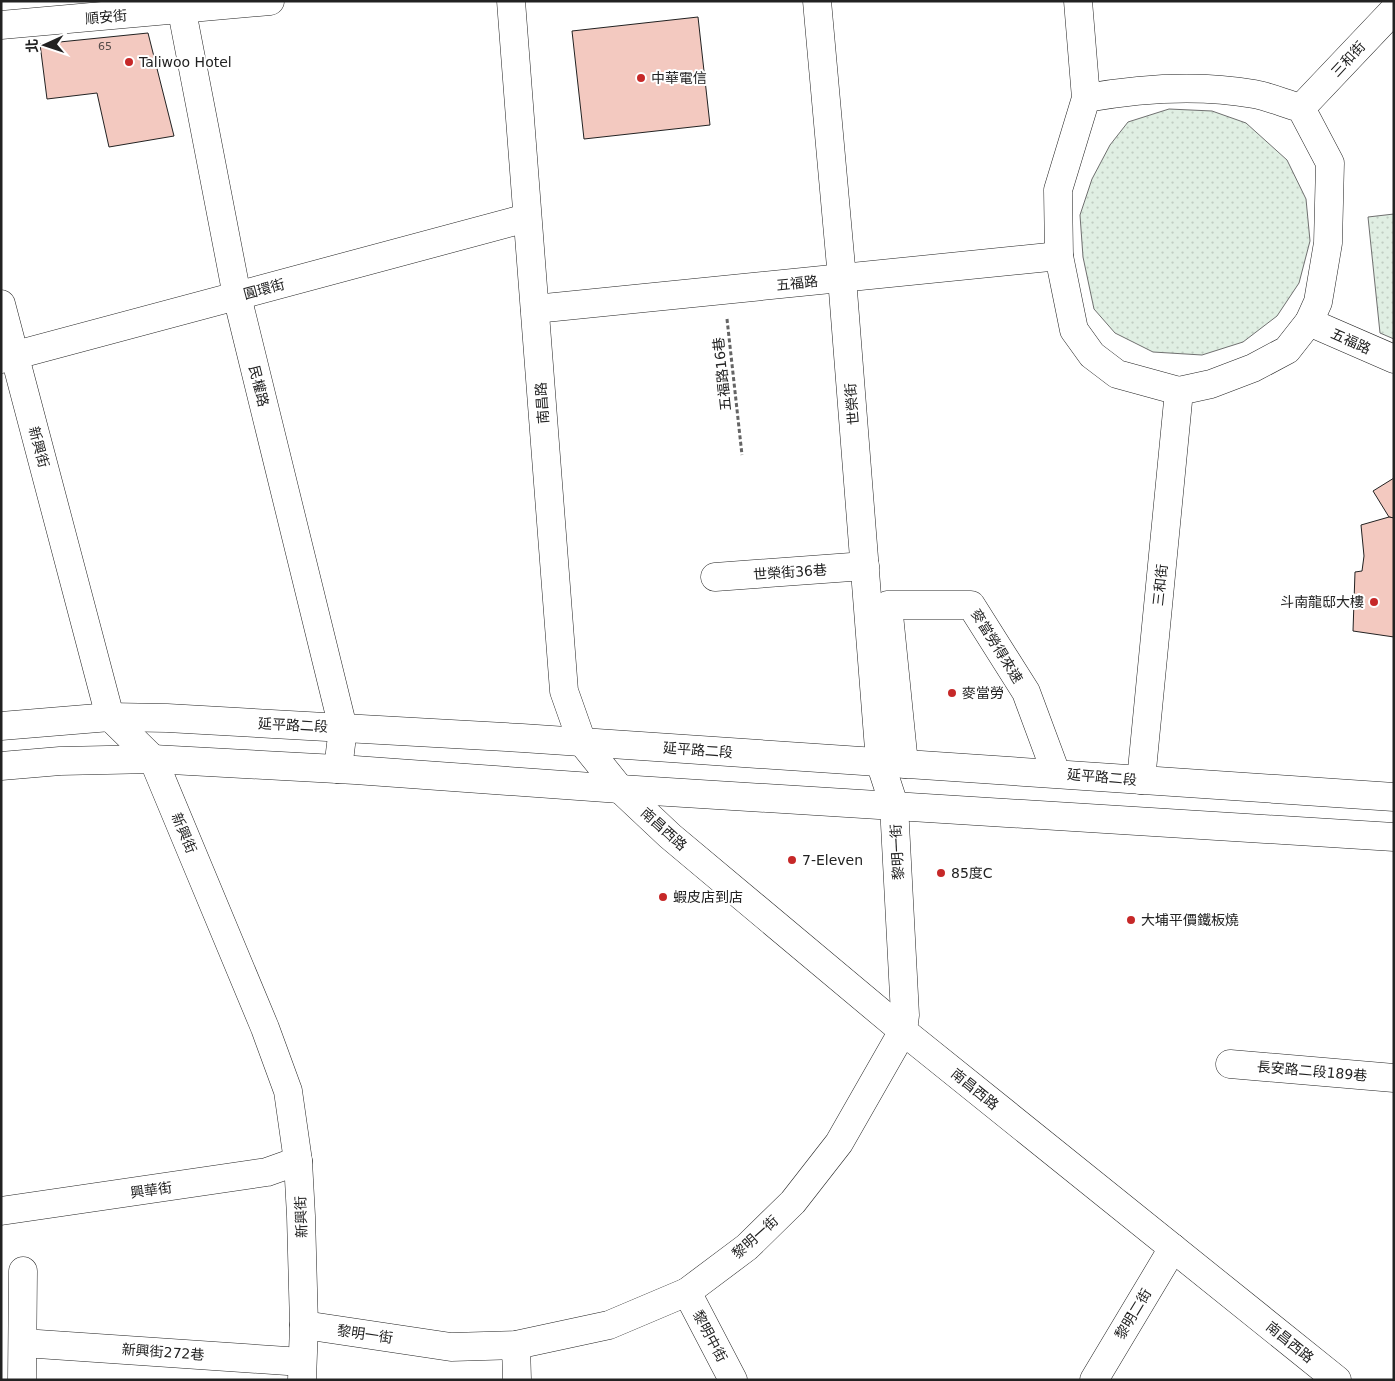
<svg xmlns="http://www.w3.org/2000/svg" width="1395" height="1381" viewBox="0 0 1395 1381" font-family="'DejaVu Sans','Noto Sans TC',sans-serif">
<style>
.park{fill:url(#park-dots);stroke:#6f6f6f}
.building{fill:#f3c9c0;stroke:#222}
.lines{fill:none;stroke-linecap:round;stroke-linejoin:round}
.minor-casing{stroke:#222;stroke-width:29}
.major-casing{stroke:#222;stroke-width:29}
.path{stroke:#646464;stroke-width:3;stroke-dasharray:4 2.5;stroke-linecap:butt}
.minor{stroke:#fff;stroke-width:28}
.major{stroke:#fff;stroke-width:28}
.poi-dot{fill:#c62828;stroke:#fff;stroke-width:2}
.labels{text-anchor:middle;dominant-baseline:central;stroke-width:4;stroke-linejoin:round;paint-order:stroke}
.number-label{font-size:11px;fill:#564c4a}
.street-label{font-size:14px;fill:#222;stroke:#fff}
.poi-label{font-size:14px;fill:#222;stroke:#fff;text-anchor:start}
</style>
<defs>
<pattern id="park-dots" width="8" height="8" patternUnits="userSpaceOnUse" patternTransform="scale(1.25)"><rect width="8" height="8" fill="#e0efe3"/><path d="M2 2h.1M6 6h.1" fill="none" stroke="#c0cdc2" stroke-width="1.8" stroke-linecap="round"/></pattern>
</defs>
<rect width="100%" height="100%" fill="#fff"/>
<!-- park -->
<g class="park">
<path d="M1169,109l43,2 34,12 41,37 19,39 4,42 -11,42 -22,33 -34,26 -41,13 -49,-3 -38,-19 -21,-24 -11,-52 -3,-42 12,-36 18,-34 18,-23z"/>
<path d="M1394,214v125l-14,-6 -12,-116z"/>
</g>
<!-- building -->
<g class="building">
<path d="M698,17l12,108 -126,14 -12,-108z"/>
<path d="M148,33l26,103 -65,11 -12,-54 -50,6 -7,-55z"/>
<path d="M1394,478v40l-5,-1 -16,-26z"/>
<path d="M1389,517l5,1v119l-41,-6 2,-59 7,-1 2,-15 -3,-31z"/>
</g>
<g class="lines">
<defs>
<g id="minor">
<path d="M180,1l57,295 106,432 -5,41"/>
<path d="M511,1l53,690 18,51 38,47 50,47 233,195 434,349"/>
<path d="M1078,1l8,97 -28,92 1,66 15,74 18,25 25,19 62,17 32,-7 42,-16 34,-18 22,-28 9,-20 10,-59 2,-80 -29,-55c-15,-4 -31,-11 -47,-14 -57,-10 -112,-6 -168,4"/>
<path d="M1,25l269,-24"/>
<path d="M1301,108l93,-98"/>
<path d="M1,304l109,413 43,42 112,269 23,63 10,70 3,55 3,109 -2,55"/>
<path d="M535,309l524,-53"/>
<path d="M1309,322l85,37"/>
<path d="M1,359l526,-141"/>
<path d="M715,577l150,-11"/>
<path d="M904,764l-16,-159h83l55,87 30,81"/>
<path d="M1141,780l38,-389"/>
<path d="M1230,1064l164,14"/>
<path d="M1,1211l266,-39 31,-11"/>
<path d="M687,1292l46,88"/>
<path d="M304,1325l147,22 65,-2 93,-20 78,-33 60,-45 46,-45 46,-59 64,-112 2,-16 -11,-210 -14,-43 -38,-484 -25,-277"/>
<path d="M23,1343l279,19"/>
<path d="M516,1345l1,35"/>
<path d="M22,1380l1,-109"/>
<path d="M1094,1380l79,-132"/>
</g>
<g id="major">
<path d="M1,726l109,-9 57,1 355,20 872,59"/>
<path d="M1,766l59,-5 93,-2 202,11 265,19 774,48"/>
</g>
</defs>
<!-- minor casing -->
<use href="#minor" class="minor-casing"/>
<!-- major casing -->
<use href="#major" class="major-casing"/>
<!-- path -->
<path class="path" d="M727,319l15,136"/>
<!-- minor -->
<use href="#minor" class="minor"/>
<!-- major -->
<use href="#major" class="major"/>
</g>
<!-- markers -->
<g class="poi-dot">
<circle cx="129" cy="62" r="5"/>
<circle cx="641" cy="78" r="5"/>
<circle cx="1374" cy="602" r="5"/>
<circle cx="952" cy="693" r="5"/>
<circle cx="792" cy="860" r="5"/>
<circle cx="941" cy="873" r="5"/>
<circle cx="663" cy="897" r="5"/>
<circle cx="1131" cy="920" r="5"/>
</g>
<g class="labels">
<!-- number labels -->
<g class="number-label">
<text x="105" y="46">65</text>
</g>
<!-- street labels -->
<g class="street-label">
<text transform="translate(106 17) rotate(-5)">順安街</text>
<text transform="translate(1348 59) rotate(-47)">三和街</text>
<text transform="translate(797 283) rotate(-6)">五福路</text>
<text transform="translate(264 289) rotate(-15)">圓環街</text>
<text transform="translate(1351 341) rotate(24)">五福路</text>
<text transform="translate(722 374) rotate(-96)">五福路16巷</text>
<text transform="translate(259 386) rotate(76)">民權路</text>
<text transform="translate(542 403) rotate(-94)">南昌路</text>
<text transform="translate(852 404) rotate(-95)">世榮街</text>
<text transform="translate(39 447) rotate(75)">新興街</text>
<text transform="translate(790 572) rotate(-4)">世榮街36巷</text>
<text transform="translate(1160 585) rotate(-84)">三和街</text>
<text transform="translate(997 646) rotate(58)">麥當勞得來速</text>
<text transform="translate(293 725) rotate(3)">延平路二段</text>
<text transform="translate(698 750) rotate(4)">延平路二段</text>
<text transform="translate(1102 777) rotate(5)">延平路二段</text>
<text transform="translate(664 829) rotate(42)">南昌西路</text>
<text transform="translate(184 833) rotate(67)">新興街</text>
<text transform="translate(897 852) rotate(-93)">黎明一街</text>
<text transform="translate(1312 1071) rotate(5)">長安路二段189巷</text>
<text transform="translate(975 1089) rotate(39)">南昌西路</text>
<text transform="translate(151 1190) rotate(-8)">興華街</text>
<text transform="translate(301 1217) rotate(-92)">新興街</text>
<text transform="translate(755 1237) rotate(-42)">黎明一街</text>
<text transform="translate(1133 1314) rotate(-59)">黎明二街</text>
<text transform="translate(365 1334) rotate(8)">黎明一街</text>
<text transform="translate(710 1336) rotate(62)">黎明中街</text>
<text transform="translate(1290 1342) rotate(39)">南昌西路</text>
<text transform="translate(163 1352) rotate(4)">新興街272巷</text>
</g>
<!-- poi labels -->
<g class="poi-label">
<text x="139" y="62">Taliwoo Hotel</text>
<text x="651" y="78">中華電信</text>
<text x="1364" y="602" text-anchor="end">斗南龍邸大樓</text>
<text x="962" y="693">麥當勞</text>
<text x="802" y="860">7-Eleven</text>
<text x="951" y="873">85度C</text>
<text x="673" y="897">蝦皮店到店</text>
<text x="1141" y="920">大埔平價鐵板燒</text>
</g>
</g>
<!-- border -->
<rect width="1395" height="1381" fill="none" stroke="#222222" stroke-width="5"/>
<!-- north arrow -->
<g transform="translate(45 45) rotate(267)" stroke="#ffffff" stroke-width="4" paint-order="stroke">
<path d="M0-4L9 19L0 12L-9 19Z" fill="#222222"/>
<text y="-8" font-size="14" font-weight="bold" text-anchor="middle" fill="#222222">北</text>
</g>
</svg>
